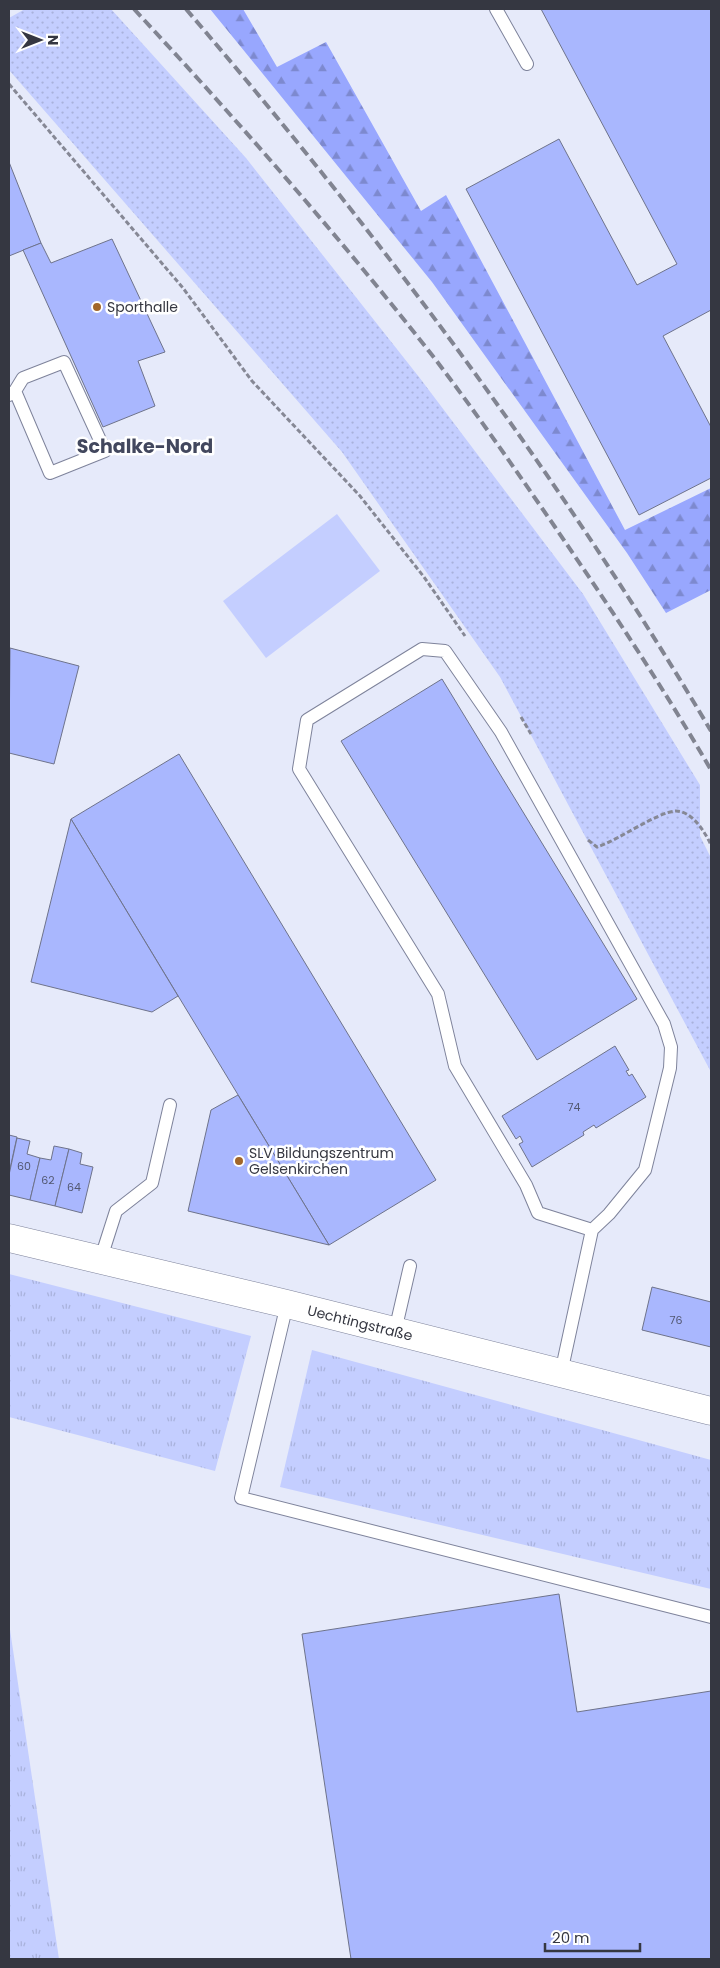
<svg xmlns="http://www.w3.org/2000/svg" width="720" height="1968" viewBox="0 0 720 1968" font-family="Poppins,sans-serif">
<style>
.grass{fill:url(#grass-tufts)}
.forest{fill:url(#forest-firs)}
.garden{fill:url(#garden-dots)}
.pitch{fill:#c4ceff}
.building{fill:#a9b7fe;stroke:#6e738b}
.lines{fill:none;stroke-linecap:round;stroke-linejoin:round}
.service-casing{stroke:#7e839b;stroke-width:14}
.tertiary-casing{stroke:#7e839b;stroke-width:29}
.path{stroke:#868895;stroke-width:3;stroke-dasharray:5 2.5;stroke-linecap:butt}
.service{stroke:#fff;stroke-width:12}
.tertiary{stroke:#fff;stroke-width:28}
.rail{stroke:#818491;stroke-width:4;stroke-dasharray:10 5;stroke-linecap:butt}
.poi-dot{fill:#a26629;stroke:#fff;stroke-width:2}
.labels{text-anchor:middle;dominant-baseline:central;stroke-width:5;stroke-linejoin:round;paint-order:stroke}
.number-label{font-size:11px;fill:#525770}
.poi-label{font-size:14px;fill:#353741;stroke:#fff;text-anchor:start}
.street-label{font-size:14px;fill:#353741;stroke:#fff}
.district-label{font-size:19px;font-weight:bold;fill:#42475d;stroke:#fff}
</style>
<defs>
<pattern id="grass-tufts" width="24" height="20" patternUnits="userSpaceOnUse" patternTransform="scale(1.25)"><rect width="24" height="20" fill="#c4ceff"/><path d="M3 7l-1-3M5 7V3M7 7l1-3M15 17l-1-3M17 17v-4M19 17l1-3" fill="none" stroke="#a9b2dc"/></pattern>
<pattern id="forest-firs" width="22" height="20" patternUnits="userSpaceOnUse" patternTransform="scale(1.25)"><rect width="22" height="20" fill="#98a7fe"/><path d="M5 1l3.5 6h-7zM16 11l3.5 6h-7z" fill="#7d89cf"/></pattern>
<pattern id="garden-dots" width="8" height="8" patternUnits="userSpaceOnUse" patternTransform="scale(1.25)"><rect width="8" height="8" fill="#c4ceff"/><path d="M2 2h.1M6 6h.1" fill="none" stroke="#a9b2dc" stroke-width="1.8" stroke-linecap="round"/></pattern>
</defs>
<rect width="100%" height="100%" fill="#e6eafa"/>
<!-- grass -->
<g class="grass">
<path d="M9,1274l242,62 -36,135 -206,-54z"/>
<path d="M312,1350l399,110v129l-431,-102z"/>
<path d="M9,1623l50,336h-50z"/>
</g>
<!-- forest -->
<path class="forest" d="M210,9h33l34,58 49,-25 95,169 25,-16 179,335 86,-42v102l-45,23 -39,-60 -195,-271z"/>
<!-- garden -->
<path class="garden" d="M25,9h86l135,149 173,219 164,217 117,191v51l11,22v214l-211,-395 -158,-225 -333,-382v-52z"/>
<!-- pitch -->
<path class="pitch" d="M337,514l43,57 -114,87 -43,-57z"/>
<!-- building -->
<g class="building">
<path d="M541,9h170v301l-48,26 48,91v51l-72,37 -173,-326 93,-50 78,146 40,-21z"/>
<path d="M9,162l32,81 -32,13z"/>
<path d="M112,239l53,113 -27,9 17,45 -52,21 -80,-177 18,-7 10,20z"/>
<path d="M10,648l69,18 -25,98 -45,-11z"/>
<path d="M442,679l195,320 -100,61 -196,-319z"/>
<path d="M179,754l257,426 -107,65 -258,-426z"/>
<path d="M71,819l107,177 -26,16 -121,-30z"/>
<path d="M615,1046l14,24 -3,1 3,5 3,-2 14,23 -50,31 -2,-3 -11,7 1,3 -52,32 -13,-23 4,-2 -3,-6 -4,3 -14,-23z"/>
<path d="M238,1095l91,150 -141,-34 23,-101z"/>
<path d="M9,1135l8,2 -8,36z"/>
<path d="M17,1138l13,3 -3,13 13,4 -10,42 -21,-5v-20z"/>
<path d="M54,1146l15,3 -14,57 -25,-6 10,-42 11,2z"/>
<path d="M69,1149l13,4 -2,11 13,3 -11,46 -27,-7z"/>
<path d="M652,1287l59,15v45l-69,-17z"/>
<path d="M559,1594l18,118 134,-21v268h-360l-49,-325z"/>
</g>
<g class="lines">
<defs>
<g id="service">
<path d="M496,9l31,55"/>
<path d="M9,395l6,-4 8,-13 41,-16 41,89 -55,22 -35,-82"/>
<path d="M100,1261l16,-50 36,-28 18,-78"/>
<path d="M287,1304l-46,194 470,119"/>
<path d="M395,1331l15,-65"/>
<path d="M561,1373l31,-143 17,-16 36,-44 25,-102 1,-21 -7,-23 -163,-292 -56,-81 -23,-2 -115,71 -8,49 139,225 17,72 71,119 12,28 54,17"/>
</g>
<path id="tertiary" d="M9,1238l278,66 424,107"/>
</defs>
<!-- service casing -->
<use href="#service" class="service-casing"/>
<!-- tertiary casing -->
<use href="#tertiary" class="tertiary-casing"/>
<!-- path -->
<g class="path">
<path d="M9,84l174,204 69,93 108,115 64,81 41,59"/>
<path d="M521,717l10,17"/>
<path d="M588,840l9,7c22,-7 60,-35 79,-36 16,0 29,21 35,34"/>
</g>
<!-- service -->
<use href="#service" class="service"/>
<!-- tertiary -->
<use href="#tertiary" class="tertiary"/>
<!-- rail -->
<g class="rail">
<path d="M134,9c103,111 204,226 298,346 43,56 83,114 123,172 54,79 108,160 156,243"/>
<path d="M186,9c194,226 373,466 525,722"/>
</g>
</g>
<!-- markers -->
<g class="poi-dot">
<circle cx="97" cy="307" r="5"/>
<circle cx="239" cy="1161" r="5"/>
</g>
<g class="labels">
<!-- number labels -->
<g class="number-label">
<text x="574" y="1107">74</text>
<text x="24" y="1166">60</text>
<text x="48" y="1180">62</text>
<text x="74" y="1187">64</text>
<text x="676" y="1320">76</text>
</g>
<!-- poi labels -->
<g class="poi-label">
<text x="107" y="307">Sporthalle</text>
<text x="249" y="1153">SLV Bildungszentrum<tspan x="249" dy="16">Gelsenkirchen</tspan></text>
</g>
<!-- street labels -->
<g class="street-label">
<text transform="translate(360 1323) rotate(14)">Uechtingstraße</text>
</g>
<!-- district labels -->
<g class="district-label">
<text x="145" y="446">Schalke-Nord</text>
</g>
</g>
<!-- border -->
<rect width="720" height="1968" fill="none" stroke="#353741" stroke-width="20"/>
<!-- north arrow -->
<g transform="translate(40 40) rotate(90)" stroke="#ffffff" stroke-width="4" paint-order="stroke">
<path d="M0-4L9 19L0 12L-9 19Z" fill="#353741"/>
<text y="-8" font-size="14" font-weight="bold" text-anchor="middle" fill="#353741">N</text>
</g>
<!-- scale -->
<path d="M545 1943v8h95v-8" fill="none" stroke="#353741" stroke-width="2.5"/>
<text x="552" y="1943" font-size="15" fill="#353741" stroke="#ffffff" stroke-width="4" paint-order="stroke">20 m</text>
</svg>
